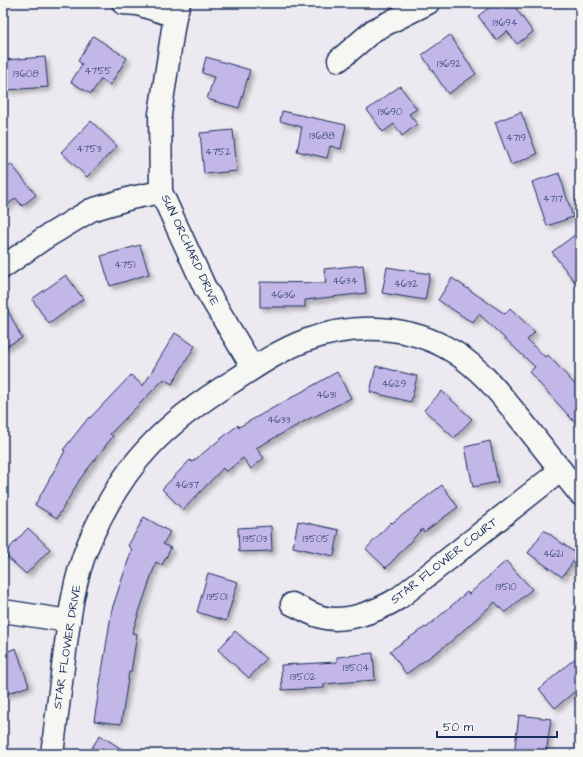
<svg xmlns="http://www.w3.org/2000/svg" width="583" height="757" viewBox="0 0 583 757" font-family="'Architects Daughter',sans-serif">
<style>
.building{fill:#c3b7e8;stroke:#1b2f5e;filter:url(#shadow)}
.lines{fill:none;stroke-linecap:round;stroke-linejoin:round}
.minor-casing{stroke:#1b2f5e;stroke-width:25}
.minor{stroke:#f6f6f2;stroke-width:22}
.labels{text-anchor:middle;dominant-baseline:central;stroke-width:4;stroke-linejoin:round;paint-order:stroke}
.number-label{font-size:10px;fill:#455180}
.street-label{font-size:12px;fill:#1b2f5e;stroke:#f6f6f2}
</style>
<defs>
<filter id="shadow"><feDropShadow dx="3.5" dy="3.5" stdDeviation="2" flood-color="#0004"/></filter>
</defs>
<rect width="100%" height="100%" fill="#ece9f0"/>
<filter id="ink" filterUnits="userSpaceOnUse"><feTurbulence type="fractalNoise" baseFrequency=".025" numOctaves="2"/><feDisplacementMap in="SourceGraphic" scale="8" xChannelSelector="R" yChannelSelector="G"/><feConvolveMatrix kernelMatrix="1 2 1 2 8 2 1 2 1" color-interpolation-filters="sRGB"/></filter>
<g filter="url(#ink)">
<!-- building -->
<g class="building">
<path d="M495,3h17l21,29 -16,12 -10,-13 -11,9 -18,-24z"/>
<path d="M450,35l26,39 -28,20 -26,-39z"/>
<path d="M93,36l34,22 -17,27 -9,-6 -10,15 -20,-12 11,-18 -4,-3z"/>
<path d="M45,57l3,30 -41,3 -3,-30z"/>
<path d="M206,57l44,13 -11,38 -32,-9 7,-22 -12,-4z"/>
<path d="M400,86l17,23 -8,5 8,10 -15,12 -8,-12 -11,8 -16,-22z"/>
<path d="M282,111l64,14 -5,24 -11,-3 -3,12 -30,-7 5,-24 -22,-6z"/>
<path d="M521,112l16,42 -26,11 -16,-43z"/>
<path d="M91,121l26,25 -30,31 -26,-25z"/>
<path d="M233,130l4,41 -33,3 -4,-41z"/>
<path d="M11,164l25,31 -14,11 -6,-8 -13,10v-38z"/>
<path d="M559,173l14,44 -26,9 -15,-44z"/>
<path d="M580,231v58l-28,-37z"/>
<path d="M140,245l9,29 -39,12 -9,-30z"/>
<path d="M363,265l3,28 -61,7v7h-45v-25l66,1 -2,-14z"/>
<path d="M387,267l43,7 -5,26 -43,-7z"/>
<path d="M66,275l17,24 -34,25 -17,-25z"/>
<path d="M452,278l53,36 5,-6 25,24 -8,8 18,17 3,-2 32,35v38l-51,-56 6,-5 -56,-53 -6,9 -35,-23z"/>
<path d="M3,301l19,37 -19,10z"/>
<path d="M175,333l20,13 -23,38 -8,-5 -54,55 3,2 -33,43 -23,39 -22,-13 30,-54 -2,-1 26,-33 1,1 41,-43 12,11z"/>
<path d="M376,366l41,10 -6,26 -41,-10z"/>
<path d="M337,372l14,26 -37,19v-1l-58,32 8,10 -13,11 -8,-11 -17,14 -3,-4 -40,42 -21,-21 28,-29 2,2 46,-37 1,2z"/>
<path d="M442,391l30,28 -18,19 -30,-28z"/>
<path d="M490,441l8,41 -25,5 -8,-40z"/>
<path d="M442,485l16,22 -34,25 -2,-3 -36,39 -20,-19 25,-27 1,1z"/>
<path d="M144,517l26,15 -7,12 8,4 -9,17 -6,-3 -24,71 5,1 -6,38h-2l-8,52 -27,-3 18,-112 20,-60 -4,-3z"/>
<path d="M298,521l41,9 -5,26 -41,-9z"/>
<path d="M271,526l1,25 -33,1 -1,-24z"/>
<path d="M28,528l22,21 -24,25 -22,-20z"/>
<path d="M544,530l34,25 -16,22 -34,-24z"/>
<path d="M506,561l26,28 -27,24 -10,-11 -46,41 -43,31 -16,-23 35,-24 1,1 41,-36 2,2z"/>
<path d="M208,573l30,9 -12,39 -29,-9z"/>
<path d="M235,631l31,28 -17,19 -31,-28z"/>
<path d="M16,648l13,38 -26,9v-42z"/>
<path d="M373,653l2,27 -51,4v4l-42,2 -1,-25 56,-3v-5z"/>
<path d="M580,654v33l-25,21 -16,-19z"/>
<path d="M519,715l32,4 -5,35h-32z"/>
<path d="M100,735l29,19h-41z"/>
</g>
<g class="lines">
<defs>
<g id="minor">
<path d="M123,3l15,1 37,12"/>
<path d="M179,3l-4,13 -15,98 1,78 44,96 48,80"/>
<path d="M339,60l35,-30 54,-27"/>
<path d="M3,267l40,-28 48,-29 40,-12 30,-6"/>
<path d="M292,604c9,4 17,9 26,12 25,9 60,-5 81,-18l162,-128"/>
<path d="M3,611l66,10"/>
<path d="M52,754c4,-32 8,-63 12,-95 5,-39 9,-77 24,-114 15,-35 35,-71 62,-99 25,-27 54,-47 85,-66 23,-15 47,-31 72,-40 48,-18 103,-15 147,12 30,19 50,47 72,74 18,23 36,46 54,68"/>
</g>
</defs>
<!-- minor casing -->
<use href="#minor" class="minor-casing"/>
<!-- minor -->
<use href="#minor" class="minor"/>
</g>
</g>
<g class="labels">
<!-- number labels -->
<g class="number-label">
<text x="505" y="23">13694</text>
<text x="449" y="64">13692</text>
<text x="98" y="71">4755</text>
<text x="26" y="74">13608</text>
<text x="390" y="112">13690</text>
<text x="322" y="136">13688</text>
<text x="516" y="138">4719</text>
<text x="89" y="149">4753</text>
<text x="218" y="152">4752</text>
<text x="553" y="199">4717</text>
<text x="125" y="265">4751</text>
<text x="345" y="281">4634</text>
<text x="406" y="284">4632</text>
<text x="283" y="295">4636</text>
<text x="394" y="384">4629</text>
<text x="326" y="395">4631</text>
<text x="279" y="420">4633</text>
<text x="187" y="485">4637</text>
<text x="255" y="539">13503</text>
<text x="316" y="539">13505</text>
<text x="553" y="554">4621</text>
<text x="506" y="587">13510</text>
<text x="217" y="597">13501</text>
<text x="356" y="668">13504</text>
<text x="303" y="677">13502</text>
</g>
<!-- street labels -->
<g class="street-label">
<text transform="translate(190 250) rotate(65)">SUN ORCHARD DRIVE</text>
<text transform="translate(444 561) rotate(-38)">STAR FLOWER COURT</text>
<text transform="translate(67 647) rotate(-81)">STAR FLOWER DRIVE</text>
</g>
</g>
<!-- margin -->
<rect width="583" height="757" fill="none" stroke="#f6f6f2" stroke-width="16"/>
<rect x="8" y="8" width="567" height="741" fill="none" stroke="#1b2f5e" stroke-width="1.5" filter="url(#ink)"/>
<!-- scale -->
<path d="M437 731v6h120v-6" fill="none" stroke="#1b2f5e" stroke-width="2"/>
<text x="443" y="731" font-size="12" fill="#1b2f5e" stroke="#f6f6f2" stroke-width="3" paint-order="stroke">50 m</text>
</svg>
